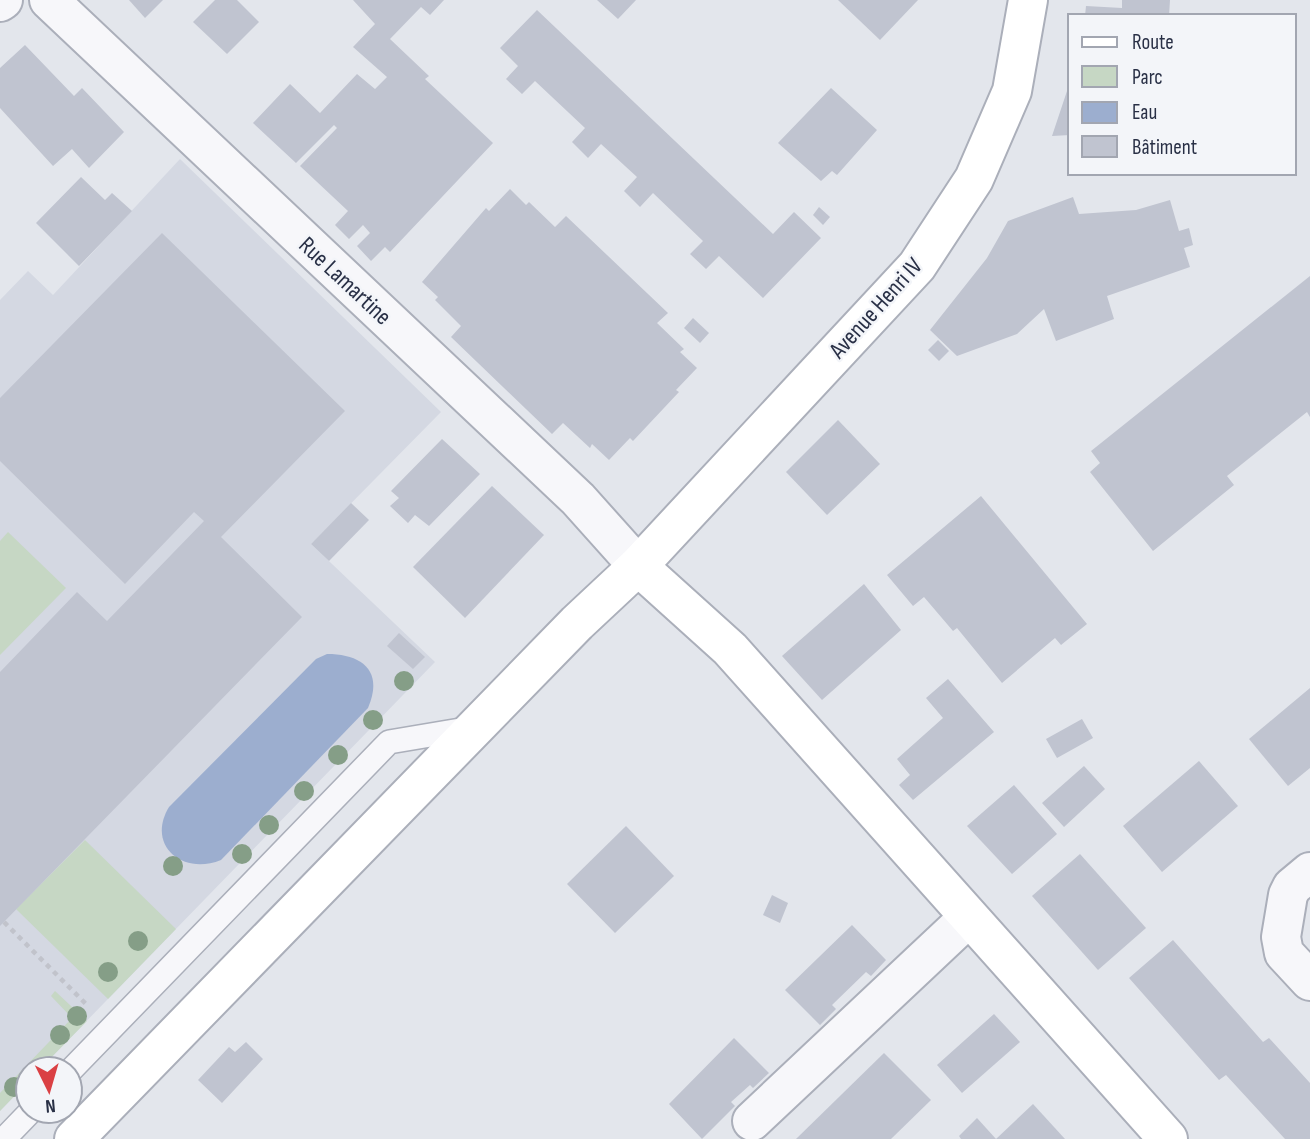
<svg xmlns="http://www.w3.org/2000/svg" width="1310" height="1139" viewBox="0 0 1310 1139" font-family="'Sofia Sans Condensed',sans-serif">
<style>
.built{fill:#d4d8e2}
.green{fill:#c6d7c4}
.water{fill:#9caecf}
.building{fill:#c0c4d0}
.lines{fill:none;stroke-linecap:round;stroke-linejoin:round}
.lane-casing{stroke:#abafba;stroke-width:26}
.street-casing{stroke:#abafba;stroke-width:42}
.secondary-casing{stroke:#abafba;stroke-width:42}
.path{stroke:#c1c3cb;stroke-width:4.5;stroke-dasharray:5 5;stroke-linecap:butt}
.lane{stroke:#f7f7fa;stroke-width:23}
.street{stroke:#f7f7fa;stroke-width:38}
.secondary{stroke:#fff;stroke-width:38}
.tree{fill:#859e87}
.labels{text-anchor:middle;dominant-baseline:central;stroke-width:5;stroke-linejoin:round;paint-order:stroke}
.street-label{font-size:24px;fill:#293046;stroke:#f3f5f9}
</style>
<rect width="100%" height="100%" fill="#e3e6ec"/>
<!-- built -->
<path class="built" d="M180,159l261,253 -130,132 124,118 -395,407h-12v13l-28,29v-811l28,-29 25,24z"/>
<!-- green -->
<g class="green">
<path d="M8,532l58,56 -66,67v-114z"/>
<path d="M85,840l91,89 -68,70 -92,-90z"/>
<path d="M55,991l32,30 -47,48h-12v13l-28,29v-18l72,-75 -21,-22z"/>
</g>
<!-- water -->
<path class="water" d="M327,654c35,0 57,17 41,54l-147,152c-39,16 -75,-15 -52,-53l147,-148z"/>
<!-- building -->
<g class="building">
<path d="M129,0h34l-18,18z"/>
<path d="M215,0h22l22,22 -32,32 -34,-32z"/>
<path d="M353,0h91l-14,15 -9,-8 -31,32 39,37 -4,3 68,64 -103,109 -5,-5 -14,14 -14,-15 13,-13 -7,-8 -14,14 -14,-14 13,-14 -48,-45 37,-38 -3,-3 -38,38 -43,-40 37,-39 30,29 37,-39 18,15 12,-12 -34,-30 22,-23z"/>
<path d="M597,0h39l-18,19z"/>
<path d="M838,0h80l-38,40z"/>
<path d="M1122,0h48l-1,16h-84l1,-10 36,2z"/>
<path d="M537,10l236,224 21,-22 27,26 -58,60 -44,-42 -13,13 -16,-15 13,-13 -50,-48 -13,14 -16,-16 13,-14 -36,-33 -13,14 -16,-16 13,-14 -50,-47 -13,13 -16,-15 12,-13 -18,-18z"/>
<path d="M25,45l49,51 8,-8 42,44 -35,36 -17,-19 -19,17 -53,-58v-40z"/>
<path d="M1070,82v53l-18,1z"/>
<path d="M831,88l46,42 -40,45 -5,-4 -11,10 -43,-38z"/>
<path d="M81,177l24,23 7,-7 20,18 -53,55 -43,-43z"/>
<path d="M510,189l16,16 3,-3 26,25 11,-11 102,97 -11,10 27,26 -4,3 17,16 -21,22 3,2 -46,49 -3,-3 -21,22 -17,-16 -2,4 -27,-25 -11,11 -101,-97 10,-11 -26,-26 3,-3 -16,-15 64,-74 3,3z"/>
<path d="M1073,197l6,17 57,-4 34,-10 9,31 10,-3 4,17 -9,3 6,19 -83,29 7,23 -58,22 -12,-32 -27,25 -60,22 -27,-26 57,-72 21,-37z"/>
<path d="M819,207l11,10 -7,8 -10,-10z"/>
<path d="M162,233l183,178 -124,126 81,80 -302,309v-254l77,-80 30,29 97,-100 -10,-9 -69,72 -125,-123v-63z"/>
<path d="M1310,276v141l-3,-5 -80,64 7,9 -81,66 -63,-79 10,-9 -9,-12z"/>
<path d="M693,318l16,15 -9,10 -16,-15z"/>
<path d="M938,340l11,11 -10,10 -11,-11z"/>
<path d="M838,420l42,44 -53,51 -41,-43z"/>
<path d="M442,439l38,35 -51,52 -14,-11 -7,8 -18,-17 9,-8 -8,-7z"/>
<path d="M492,486l52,49 -79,83 -52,-51z"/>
<path d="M981,496l106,128 -26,21 -6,-7 -53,45 -45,-55 -4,3 -29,-34 -11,9 -26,-31z"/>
<path d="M351,503l18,17 -40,41 -18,-17z"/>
<path d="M864,584l37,46 -79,70 -40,-44z"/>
<path d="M399,633l26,24 -12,12 -26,-23z"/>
<path d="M948,679l46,53 -81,68 -14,-15 11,-10 -13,-16 46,-41 -17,-20z"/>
<path d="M1310,688v80l-22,18 -39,-47z"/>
<path d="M1082,719l11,19 -36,20 -11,-19z"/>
<path d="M1199,761l39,45 -76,66 -39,-46z"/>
<path d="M1084,766l21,23 -41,38 -22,-24z"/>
<path d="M1014,785l43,49 -45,40 -45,-48z"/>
<path d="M626,826l48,50 -59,57 -48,-49z"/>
<path d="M1080,854l66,74 -48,42 -66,-74z"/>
<path d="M772,895l16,8 -8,20 -17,-8z"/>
<path d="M852,925l34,35 -15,16 -5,-4 -34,33 4,4 -16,16 -35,-35z"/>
<path d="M1173,940l90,102 6,-4 41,45v56h-25l-59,-64 -7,5 -90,-102z"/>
<path d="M994,1014l26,28 -58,51 -25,-28z"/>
<path d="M734,1038l35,35 -16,15 -3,-3 -19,17 4,4 -33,33 -33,-35z"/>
<path d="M246,1042l17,17 -41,44 -24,-23 31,-33 6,5z"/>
<path d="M884,1053l47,47 -40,39h-95z"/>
<path d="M1033,1104l32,35h-69z"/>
<path d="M977,1118l19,21h-35l-2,-3z"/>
</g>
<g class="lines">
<defs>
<g id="lane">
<path d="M70,1071l319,-329 83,-14"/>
<path d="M4,1139l27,-28"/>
</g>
<g id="street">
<path d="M49,0l529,499 60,67"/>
<path d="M0,2l3,-2"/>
<path d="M1310,872l-18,15 -4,8 -7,42 3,16 26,28"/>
<path d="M752,1121l216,-203"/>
</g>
<g id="secondary">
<path d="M638,566l92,83 438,490"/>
<path d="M74,1139l503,-516 61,-57 279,-300 57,-87 38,-88 16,-91"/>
</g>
</defs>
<!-- lane casing -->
<use href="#lane" class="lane-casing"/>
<!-- street casing -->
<use href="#street" class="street-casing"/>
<!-- secondary casing -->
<use href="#secondary" class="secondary-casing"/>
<!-- path -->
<path class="path" d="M4,922l84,84"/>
<!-- lane -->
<use href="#lane" class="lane"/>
<!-- street -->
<use href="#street" class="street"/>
<!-- secondary -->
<use href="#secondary" class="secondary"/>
</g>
<!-- trees -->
<g class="tree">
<circle cx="404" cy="681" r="10"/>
<circle cx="373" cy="720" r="10"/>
<circle cx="338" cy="755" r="10"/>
<circle cx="304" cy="791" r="10"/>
<circle cx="269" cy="825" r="10"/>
<circle cx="242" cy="854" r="10"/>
<circle cx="173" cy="866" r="10"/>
<circle cx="138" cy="941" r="10"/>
<circle cx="108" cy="972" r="10"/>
<circle cx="77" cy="1016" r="10"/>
<circle cx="60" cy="1035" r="10"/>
<circle cx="14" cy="1087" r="10"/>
</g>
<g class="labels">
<!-- street labels -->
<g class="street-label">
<text transform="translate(345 281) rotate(43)">Rue Lamartine</text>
<text transform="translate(876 308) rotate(-48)">Avenue Henri IV</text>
</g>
</g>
<!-- legend -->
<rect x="1068" y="14" width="228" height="161" fill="#f3f5f9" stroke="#a2a6b1" stroke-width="2"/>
<rect x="1082" y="37" width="35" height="10" fill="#ffffff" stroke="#a2a6b1" stroke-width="2"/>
<text x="1132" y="49" font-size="21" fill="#293046">Route</text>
<rect x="1082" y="66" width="35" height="21" fill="#c6d7c4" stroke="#a2a6b1" stroke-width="2"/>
<text x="1132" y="84" font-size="21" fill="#293046">Parc</text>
<rect x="1082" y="102" width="35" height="21" fill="#9caecf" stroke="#a2a6b1" stroke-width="2"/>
<text x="1132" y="119" font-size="21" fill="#293046">Eau</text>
<rect x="1082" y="136" width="35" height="21" fill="#c0c4d0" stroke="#a2a6b1" stroke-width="2"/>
<text x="1132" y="154" font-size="21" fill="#293046">Bâtiment</text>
<!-- north arrow -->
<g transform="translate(49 1090) rotate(175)"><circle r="33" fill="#f3f5f9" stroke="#a2a6b1" stroke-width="2"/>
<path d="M0-5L12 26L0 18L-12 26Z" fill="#da4044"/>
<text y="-10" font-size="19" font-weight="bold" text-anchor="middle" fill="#293046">N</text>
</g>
</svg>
